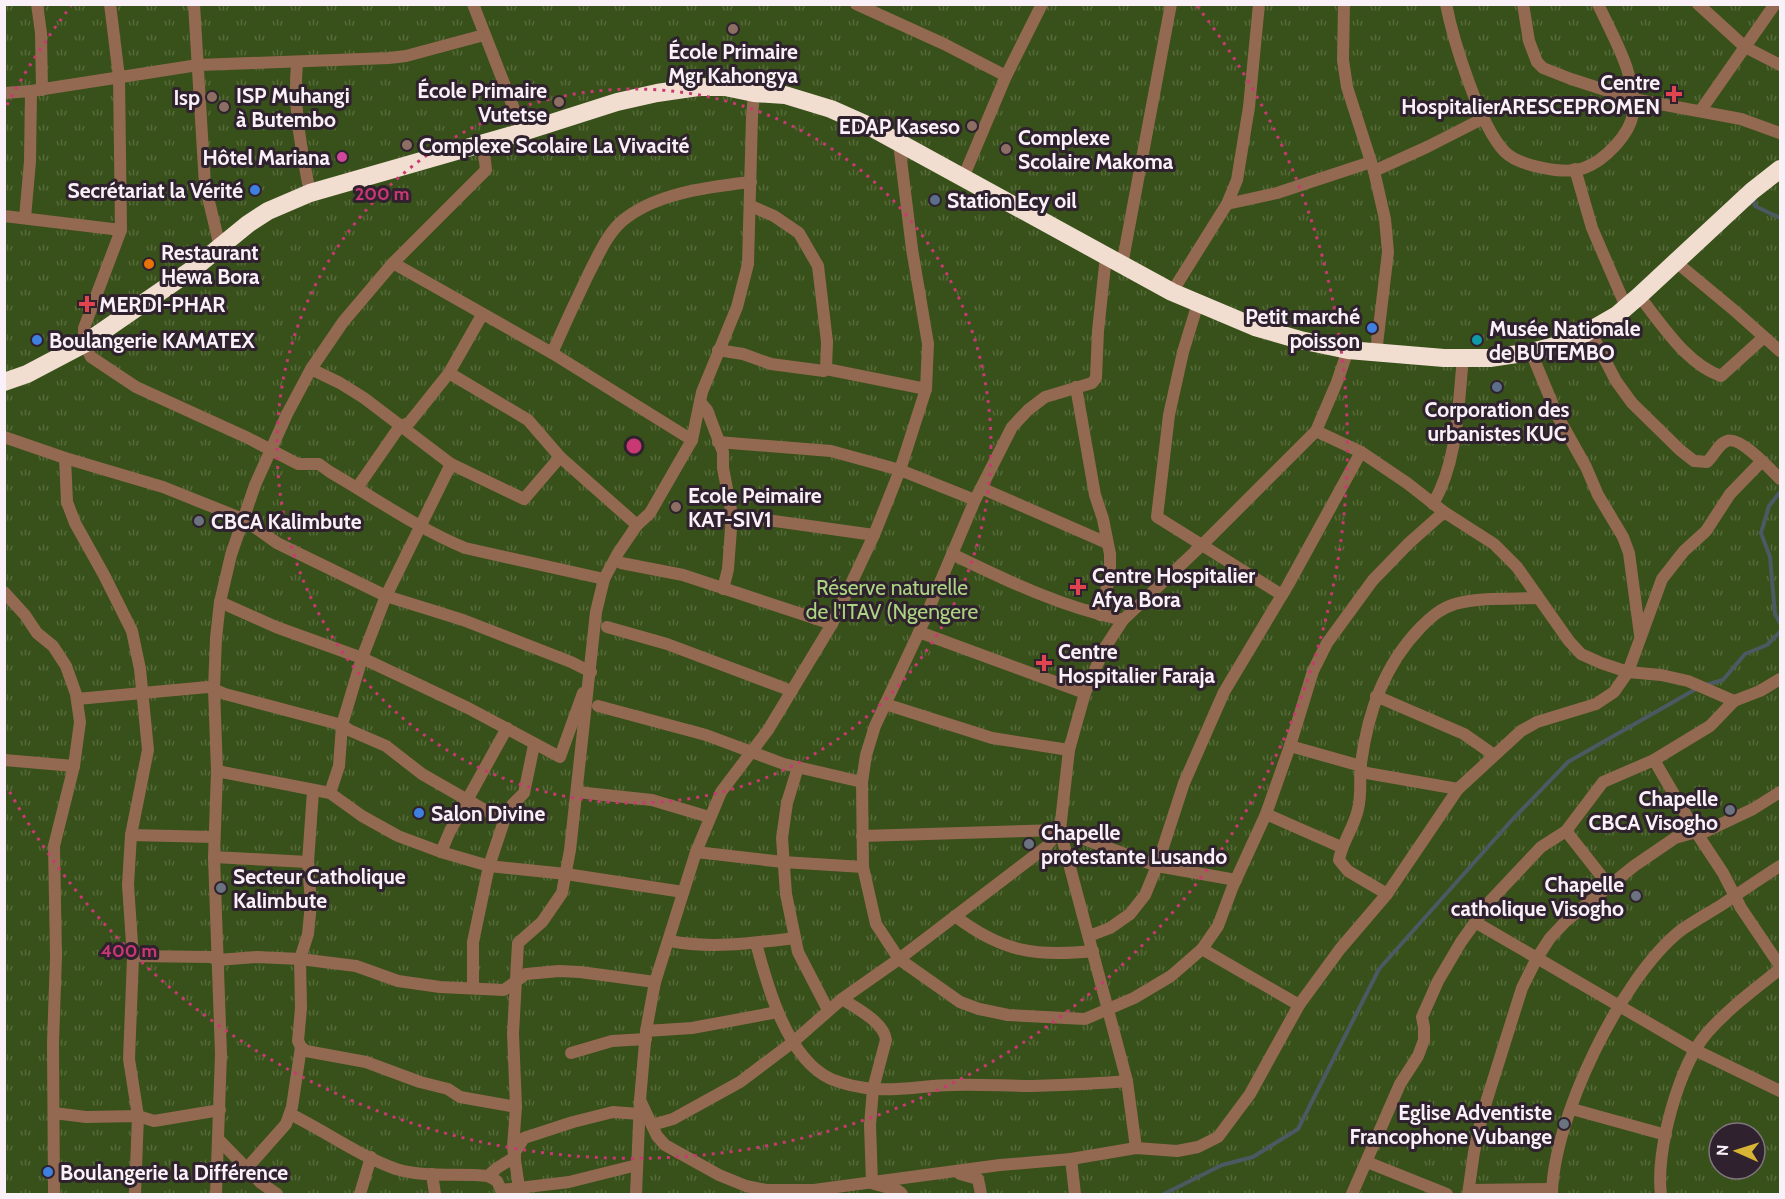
<svg xmlns="http://www.w3.org/2000/svg" width="1785" height="1199" viewBox="0 0 1785 1199" font-family="Cabin,sans-serif">
<style>
.grass{fill:url(#grass-tufts);fill-rule:evenodd}
.lines{fill:none;stroke-linecap:round;stroke-linejoin:round}
.stream{stroke:#4b5a62;stroke-width:4}
.minor{stroke:#946951;stroke-width:12}
.highway{stroke:#f2ddd1;stroke-width:18}
.ring{fill:none;stroke:#ca3873;stroke-width:3;stroke-dasharray:3 6}
.education-dot{fill:#8d6e63;stroke:#2f222e;stroke-width:2}
.health-dot{fill:#e0444e;stroke:#2f222e;stroke-width:2}
.hotel-dot{fill:#d1479c;stroke:#2f222e;stroke-width:2}
.shop-dot{fill:#3f7fe0;stroke:#2f222e;stroke-width:2}
.service-dot{fill:#5c6f8a;stroke:#2f222e;stroke-width:2}
.food-dot{fill:#e8710a;stroke:#2f222e;stroke-width:2}
.culture-dot{fill:#0f9aa8;stroke:#2f222e;stroke-width:2}
.worship-dot{fill:#6b7280;stroke:#2f222e;stroke-width:2}
.labels{text-anchor:middle;dominant-baseline:central;stroke-width:6;stroke-linejoin:round;paint-order:stroke}
.poi-label{font-size:21px;font-weight:bold;fill:#f9f0f8;stroke:#2f222e;text-anchor:start}
.park-label{font-size:21px;fill:#abd381;stroke:#2f222e}
.centre{fill:#ca3873;stroke:#2f222e;stroke-width:3}
.ring-label{font-size:18px;text-anchor:middle;font-weight:bold;fill:#ca3873;stroke:#2f222e;stroke-width:6;stroke-linejoin:round;paint-order:stroke}
</style>
<defs>
<pattern id="grass-tufts" width="24" height="20" patternUnits="userSpaceOnUse" patternTransform="scale(1.5)"><rect width="24" height="20" fill="#385019"/><path d="M3 7l-1-3M5 7V3M7 7l1-3M15 17l-1-3M17 17v-4M19 17l1-3" fill="none" stroke="#566a3b"/></pattern>
</defs>
<rect width="100%" height="100%" fill="#2f222e"/>
<!-- grass -->
<path class="grass" d="M5,5h1775v1189h-1775zM1719,1133h36v36h-36z"/>
<g class="lines">
<!-- stream -->
<g class="stream">
<path d="M1753,197l2,9 25,12"/>
<path d="M1780,492l-11,14 -8,27 9,24 5,57 5,9"/>
<path d="M1706,685l17,-5 22,-26 22,-9 13,-13"/>
<path d="M1164,1194l58,-29 31,-8 45,-28 81,-160 133,-149 56,-58 128,-73"/>
</g>
<!-- minor -->
<g class="minor">
<path d="M37,4l4,29 1,57"/>
<path d="M110,4l9,73 2,153 -37,98v16l7,13 45,30 112,51 50,26h21l11,8c45,26 87,56 135,76l139,31"/>
<path d="M194,4l11,181 15,62"/>
<path d="M473,4l50,128"/>
<path d="M856,4l88,40 62,32"/>
<path d="M1344,4l-1,56 4,27 27,84 11,48 3,33 -12,101"/>
<path d="M1446,4c7,36 34,123 59,148 14,14 60,23 79,16 20,-7 47,-34 49,-56 4,-36 -20,-75 -35,-108"/>
<path d="M1523,4l6,37 8,21 6,6 28,11 62,20 108,20 39,14"/>
<path d="M1698,4l47,43 35,18"/>
<path d="M297,63c-4,46 4,84 13,130"/>
<path d="M4,93l27,-2 167,-26 191,-7 17,-2 78,-21"/>
<path d="M1701,110l74,-106"/>
<path d="M1575,169l17,59 34,79"/>
<path d="M1374,171l53,-24 57,-29"/>
<path d="M963,178l43,-102 36,-72"/>
<path d="M1227,204l50,-11 94,-31"/>
<path d="M751,206l23,10 25,17 19,33 9,76 -1,27"/>
<path d="M4,216l117,14"/>
<path d="M25,218l5,-57 1,-70"/>
<path d="M1106,256l-8,75 -2,47 -4,5 -47,14 -17,13 -16,17 -37,73 -56,132 -44,94 -9,29 -4,27 1,85 13,57 23,35 61,43 19,7 29,6 77,4 49,-21 37,-22 31,-27 16,-23 15,-40 33,-72 24,-68 23,-75 14,-28 46,-63 36,-37 35,-31"/>
<path d="M1676,262l59,49 45,40"/>
<path d="M393,263l159,90 140,87"/>
<path d="M1122,265l49,-261"/>
<path d="M1172,292l55,-88 10,-24 12,-73 10,-103"/>
<path d="M1639,296c23,28 47,68 82,80l43,-39"/>
<path d="M1198,303l-15,49 -14,63 -12,102 125,78"/>
<path d="M1590,331l26,50 16,22 48,47 14,11 13,1c7,-6 11,-18 20,-21 13,-5 44,29 53,38"/>
<path d="M718,350l25,4 28,10 53,7 2,-2 100,20"/>
<path d="M1531,352l27,65 28,50 12,28 25,42 6,16 11,82"/>
<path d="M552,353c12,-27 24,-53 37,-80 9,-17 17,-37 32,-51 33,-29 88,-35 130,-40"/>
<path d="M311,369l29,14 24,15 87,66 73,35 36,-42"/>
<path d="M449,373l79,47 32,37 77,68"/>
<path d="M1076,387l19,108 8,24 7,35v21l-10,40"/>
<path d="M700,402l7,8 16,42v16l9,47 -4,54 -5,20"/>
<path d="M1316,431l45,21 46,31 37,29 50,32 23,23 52,74 12,13 20,9 27,9 33,3 27,6 46,20 26,-10 20,-12"/>
<path d="M4,437l61,21 98,29 80,32 34,24 109,53 77,24 108,42 20,10"/>
<path d="M718,442l113,9 69,19 75,30"/>
<path d="M65,458l2,44 8,21 29,52 28,56 8,38 8,81 -17,85 -3,50 5,73 -4,101 9,57 -3,78"/>
<path d="M357,488l43,-62 9,-3 40,-50 33,-58"/>
<path d="M981,488l126,55"/>
<path d="M1433,504c25,-43 25,-98 30,-146"/>
<path d="M732,515l142,20"/>
<path d="M952,554c55,27 110,53 171,66"/>
<path d="M621,563l62,12 149,49"/>
<path d="M4,592l21,23 12,18 16,13 13,20 10,28 4,28 -6,44 -20,80 2,110 -3,87 1,151"/>
<path d="M220,602l56,25 86,31 106,50 92,49 23,-64"/>
<path d="M607,627l60,17 125,47"/>
<path d="M919,632l166,61"/>
<path d="M1376,696l88,38 30,21"/>
<path d="M77,699l131,-12 17,7 117,31 7,5 37,16 36,28 82,47"/>
<path d="M885,704l107,34 77,12"/>
<path d="M598,706l108,29 78,29 78,18"/>
<path d="M1290,746l71,20"/>
<path d="M4,760l70,6"/>
<path d="M1654,760l42,72 27,41 18,35 39,58"/>
<path d="M798,767l-11,36 -5,35 4,56 12,58 30,58"/>
<path d="M217,771l113,22 32,23 36,20 43,16 48,14 77,8 117,18"/>
<path d="M1361,772l97,17"/>
<path d="M313,791l-5,71 3,42 -3,30 -8,25 1,49 -3,33 3,6 5,4 60,11 54,20 28,7 12,8 56,10"/>
<path d="M577,792l75,8 57,17"/>
<path d="M330,793l9,-27 3,-41 20,-67 24,-62 65,-132"/>
<path d="M1266,814l75,33"/>
<path d="M1060,830l67,251 9,67"/>
<path d="M1566,831l44,56"/>
<path d="M131,835l83,2"/>
<path d="M1698,835l55,-26 27,-17"/>
<path d="M862,836l198,-6 97,36 79,14"/>
<path d="M441,852l9,-21 57,-103"/>
<path d="M696,852l87,10 80,5"/>
<path d="M214,857l94,5"/>
<path d="M1387,894l-39,-23 -9,-11c3,-18 15,-32 19,-51 4,-15 1,-31 3,-46 7,-51 23,-98 60,-136 10,-10 20,-19 34,-23 26,-7 56,-5 83,-6"/>
<path d="M955,916c47,36 81,41 138,35"/>
<path d="M1475,922l220,128 85,41"/>
<path d="M1089,936l21,-8 20,-14 15,-19 12,-29 27,-83 40,-91 64,-107 73,-133"/>
<path d="M670,941c40,8 84,2 125,-3"/>
<path d="M756,943c11,42 31,116 75,136 12,5 31,9 45,10 25,2 51,-4 77,-4 26,-1 52,1 78,1 32,-1 64,-2 96,-5"/>
<path d="M1202,949l97,56"/>
<path d="M133,956l78,1 7,3 39,-3 43,2 56,7 42,15 42,6 64,3 22,-16 33,-3 21,1 75,10"/>
<path d="M473,988v-46l16,-76 15,-45 8,-16 12,-12 10,-48"/>
<path d="M842,999c14,9 42,23 44,41l-13,49 -3,36 2,58c10,5 24,3 30,11"/>
<path d="M646,1031l46,-3 86,-16"/>
<path d="M571,1053l41,-12 34,-2"/>
<path d="M640,1100l17,36 8,9 54,30 27,11 20,4h48l186,-25 71,-6 65,-11 41,3 21,-4 20,-10 32,-43 49,-89 41,-56 47,-55 71,-105 63,-58 16,-9 59,-18 18,-12 14,-20 34,-93 22,-28 22,-20 24,-37 32,-33"/>
<path d="M1572,1109l94,26"/>
<path d="M54,1113l32,4 52,-1 16,5 66,-11"/>
<path d="M290,1114c35,17 69,42 106,55 29,9 62,4 92,7l9,5 6,13"/>
<path d="M652,1125l21,-6 67,-37 53,-40 49,-43 57,-40 147,-112 14,-17 9,-80 16,-57 19,-44 19,-29 80,-76 113,-113 21,-49 11,-32"/>
<path d="M219,1140l42,43 16,11"/>
<path d="M1071,1159l4,35"/>
<path d="M1367,1162l80,32"/>
<path d="M247,1168l39,-44 6,-17 9,-60"/>
<path d="M432,1174l3,20"/>
<path d="M960,1174l18,5 3,15"/>
<path d="M488,1176l9,-8 18,-11v-5l9,-14 49,-16 40,-10 26,2"/>
<path d="M501,1190l68,-8 68,-17"/>
<path d="M1469,1190l83,-1"/>
<path d="M216,1194l5,-140 -7,-197 3,-86 -3,-82 2,-51 4,-36 11,-47 24,-70 32,-71 24,-45 32,-47 50,-59 93,-93 -3,-26"/>
<path d="M360,1194l11,-37"/>
<path d="M520,1194l-7,-47 3,-40 -3,-73 5,-91 24,-21 20,-29 8,-43 26,-238 8,-33 14,-26 19,-28 13,-12 42,-73 10,-48 35,-85 11,-43 4,-147 2,-24"/>
<path d="M636,1194l4,-94 6,-69 9,-49 41,-130 25,-60 47,-62 64,-106 42,-89 26,-65 26,-81 2,-45 -16,-95 -13,-106"/>
<path d="M1352,1194l48,-110 18,-28 6,-16v-13l-2,-10 16,-36 23,-39 30,-42 50,-53 25,-16 37,-49 51,-22 56,-34 24,-25"/>
<path d="M1468,1194l6,-42 9,-40 39,-124 15,-30 13,-20 16,-17 68,-55 41,-28 21,-6"/>
<path d="M1552,1194c1,-75 69,-216 128,-263 14,-10 29,-18 43,-27 19,-13 38,-26 57,-38"/>
<path d="M1661,1194c-6,-42 18,-129 46,-161 22,-25 48,-44 73,-64"/>
</g>
<!-- highway -->
<path class="highway" d="M4,382l23,-8 57,-30 109,-75 55,-45 20,-13 42,-18 213,-61 94,-30 40,-9 41,-6h27l29,6 31,2 46,14 36,16 305,167 83,35 45,13 48,10 96,8h46l41,-6 24,-6 29,-12 33,-19 22,-19 113,-105 28,-22"/>
</g>
<!-- distance rings -->
<g class="ring">
<circle cx="634" cy="446" r="357"/>
<path d="M7 105A714 714 0 0 1 71 6M1197 6A714 714 0 1 1 7 787"/>
</g>
<!-- markers -->
<g class="education-dot">
<circle cx="733" cy="29" r="6"/>
<circle cx="212" cy="97" r="6"/>
<circle cx="559" cy="102" r="6"/>
<circle cx="224" cy="107" r="6"/>
<circle cx="972" cy="126" r="6"/>
<circle cx="407" cy="145" r="6"/>
<circle cx="1006" cy="149" r="6"/>
<circle cx="676" cy="507" r="6"/>
</g>
<g class="health-dot">
<path d="M1671 85h6v6h6v6h-6v6h-6v-6h-6v-6h6z"/>
<path d="M84 295h6v6h6v6h-6v6h-6v-6h-6v-6h6z"/>
<path d="M1075 578h6v6h6v6h-6v6h-6v-6h-6v-6h6z"/>
<path d="M1041 654h6v6h6v6h-6v6h-6v-6h-6v-6h6z"/>
</g>
<circle class="hotel-dot" cx="342" cy="157" r="6"/>
<g class="shop-dot">
<circle cx="255" cy="190" r="6"/>
<circle cx="1372" cy="328" r="6"/>
<circle cx="37" cy="340" r="6"/>
<circle cx="419" cy="813" r="6"/>
<circle cx="48" cy="1172" r="6"/>
</g>
<g class="service-dot">
<circle cx="935" cy="200" r="6"/>
<circle cx="1497" cy="387" r="6"/>
</g>
<circle class="food-dot" cx="149" cy="264" r="6"/>
<circle class="culture-dot" cx="1477" cy="340" r="6"/>
<g class="worship-dot">
<circle cx="199" cy="521" r="6"/>
<circle cx="1730" cy="810" r="6"/>
<circle cx="1029" cy="844" r="6"/>
<circle cx="221" cy="888" r="6"/>
<circle cx="1636" cy="896" r="6"/>
<circle cx="1564" cy="1124" r="6"/>
</g>
<g class="labels">
<!-- poi labels -->
<g class="poi-label">
<text x="733" y="51" text-anchor="middle">École Primaire<tspan x="733" dy="24">Mgr Kahongya</tspan></text>
<text x="1660" y="82" text-anchor="end">Centre<tspan x="1660" dy="24">HospitalierARESCEPROMEN</tspan></text>
<text x="547" y="90" text-anchor="end">École Primaire<tspan x="547" dy="24">Vutetse</tspan></text>
<text x="236" y="95">ISP Muhangi<tspan x="236" dy="24">à Butembo</tspan></text>
<text x="200" y="97" text-anchor="end">Isp</text>
<text x="960" y="126" text-anchor="end">EDAP Kaseso</text>
<text x="1018" y="137">Complexe<tspan x="1018" dy="24">Scolaire Makoma</tspan></text>
<text x="419" y="145">Complexe Scolaire La Vivacité</text>
<text x="330" y="157" text-anchor="end">Hôtel Mariana</text>
<text x="243" y="190" text-anchor="end">Secrétariat la Vérité</text>
<text x="947" y="200">Station Ecy oil</text>
<text x="161" y="252">Restaurant<tspan x="161" dy="24">Hewa Bora</tspan></text>
<text x="99" y="304">MERDI-PHAR</text>
<text x="1360" y="316" text-anchor="end">Petit marché<tspan x="1360" dy="24">poisson</tspan></text>
<text x="1489" y="328">Musée Nationale<tspan x="1489" dy="24">de BUTEMBO</tspan></text>
<text x="49" y="340">Boulangerie KAMATEX</text>
<text x="1497" y="409" text-anchor="middle">Corporation des<tspan x="1497" dy="24">urbanistes KUC</tspan></text>
<text x="688" y="495">Ecole Peimaire<tspan x="688" dy="24">KAT-SIV1</tspan></text>
<text x="211" y="521">CBCA Kalimbute</text>
<text x="1092" y="575">Centre Hospitalier<tspan x="1092" dy="24">Afya Bora</tspan></text>
<text x="1058" y="651">Centre<tspan x="1058" dy="24">Hospitalier Faraja</tspan></text>
<text x="1718" y="798" text-anchor="end">Chapelle<tspan x="1718" dy="24">CBCA Visogho</tspan></text>
<text x="431" y="813">Salon Divine</text>
<text x="1041" y="832">Chapelle<tspan x="1041" dy="24">protestante Lusando</tspan></text>
<text x="233" y="876">Secteur Catholique<tspan x="233" dy="24">Kalimbute</tspan></text>
<text x="1624" y="884" text-anchor="end">Chapelle<tspan x="1624" dy="24">catholique Visogho</tspan></text>
<text x="1552" y="1112" text-anchor="end">Eglise Adventiste<tspan x="1552" dy="24">Francophone Vubange</tspan></text>
<text x="60" y="1172">Boulangerie la Différence</text>
</g>
<!-- park labels -->
<g class="park-label">
<text x="892" y="587">Réserve naturelle<tspan x="892" dy="24">de l'ITAV (Ngengere</tspan></text>
</g>
</g>
<circle cx="634" cy="446" r="9" class="centre"/>
<g class="ring-label">
<text x="382" y="200">200 m</text>
<text x="129" y="957">400 m</text>
</g>
<!-- border -->
<rect width="1785" height="1199" fill="none" stroke="#f9f0f8" stroke-width="12"/>
<!-- north arrow -->
<g transform="translate(1737 1151) rotate(273)"><circle r="28" fill="#2f222e" stroke="#80747f" stroke-width="1.5"/>
<path d="M0-4.5L10 22L0 15L-10 22Z" fill="#d8b434"/>
<text y="-9" font-size="16" font-weight="bold" text-anchor="middle" fill="#f9f0f8">N</text>
</g>
</svg>
